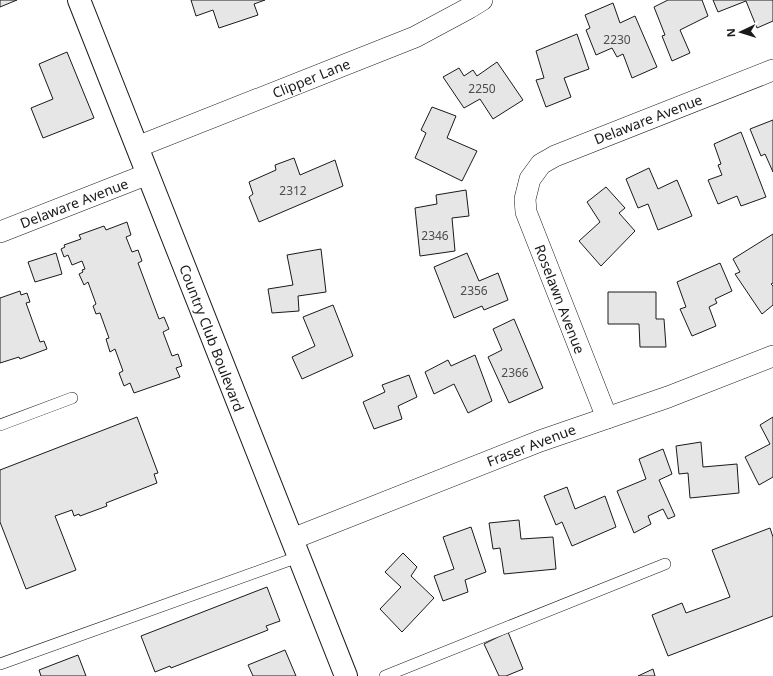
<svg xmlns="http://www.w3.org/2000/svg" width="773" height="676" viewBox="0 0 773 676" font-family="'Noto Sans',sans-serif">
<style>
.building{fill:#e6e6e6;stroke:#1a1a1a}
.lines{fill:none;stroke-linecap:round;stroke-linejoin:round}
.lane-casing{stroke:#1a1a1a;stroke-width:12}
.street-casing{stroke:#1a1a1a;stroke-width:22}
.secondary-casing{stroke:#1a1a1a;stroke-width:24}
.lane{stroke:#fff;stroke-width:11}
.street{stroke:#fff;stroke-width:21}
.secondary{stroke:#fff;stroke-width:22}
.labels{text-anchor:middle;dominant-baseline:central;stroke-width:3;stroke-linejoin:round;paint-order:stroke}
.number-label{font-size:12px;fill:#4d4d4d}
.street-label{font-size:14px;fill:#1a1a1a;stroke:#fff}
</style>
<rect width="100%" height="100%" fill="#fff"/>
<!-- building -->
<g class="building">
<path d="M0,0h17l-17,7z"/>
<path d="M191,0h74l-11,4 4,11 -39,13 -6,-18 -17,6z"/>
<path d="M668,0h34l6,16 -28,14 10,23 -18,8 -10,-25 3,-1 -11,-28z"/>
<path d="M713,0h60v21l-16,7 -11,-27 -28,11z"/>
<path d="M613,3l7,20 15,-7 22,51 -25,11 -9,-24 -6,3 -5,-9 -16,7 -10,-25 4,-2 -5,-13z"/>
<path d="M577,34l12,35 -25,9 7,19 -25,10 -10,-27 8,-2 -8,-27z"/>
<path d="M67,52l27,66 -51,20 -12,-30 22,-9 -14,-35z"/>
<path d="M497,62l26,38 -30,19 -13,-20 -16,9 -21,-31 16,-9 5,8 9,-6 4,6z"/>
<path d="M432,107l24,9 -9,22 30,13 -15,30 -47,-23 11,-25 -5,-3z"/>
<path d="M773,120v52l-8,-18 -4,2 -11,-27z"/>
<path d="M741,132l25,65 -25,9 -4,-10 -19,8 -10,-24 14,-5 -4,-10 3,-1 -7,-20z"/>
<path d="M294,158l6,17 35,-15 8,26 -84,36 -10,-25 4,-3 -4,-12 27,-12 -1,-5z"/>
<path d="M649,168l9,21 19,-9 15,36 -34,14 -10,-26 -10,4 -12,-29z"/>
<path d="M606,187l19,21 -6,5 16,18 -34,35 -22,-25 21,-19 -13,-20z"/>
<path d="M466,190l3,26 -17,2 3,33 -35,5 -5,-48 22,-4 -1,-9z"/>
<path d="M127,222l4,13 -5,2 6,15 6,-2 4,11 -4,2 21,56 5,-2 5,12 -6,3 9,24 6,-2 4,12 -6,2 4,9 -46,16 -4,-10 -6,3 -5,-13 4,-2 -8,-22 -5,3 -4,-13 3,-1 -9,-25 -4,1 -3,-8 3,-2 -8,-22 -4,3 -5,-11 4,-2 -1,-2 3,-1 -3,-8 -10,4 -4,-10 -4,2 -3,-8 4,-2 -1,-2 17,-6 -2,-4 25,-9 2,4z"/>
<path d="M773,234v49l-2,1 2,2v19l-11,9 -27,-40 5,-2 -7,-13z"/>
<path d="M321,249l5,43 -28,4 1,15 -27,2 -4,-24 25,-4 -6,-30z"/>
<path d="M56,253l6,21 -27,8 -7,-20z"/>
<path d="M467,253l12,28 19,-8 10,27 -24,10 -2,-4 -28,12 -20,-51z"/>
<path d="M720,263l12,28 -17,8 2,4 -8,4 7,19 -24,10 -12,-27 6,-2 -9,-25z"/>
<path d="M20,291l1,4 6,-2 3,9 -4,1 14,39 4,-1 3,8 -27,10 -1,-2 -19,6v-65z"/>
<path d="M608,292h48v27h8l2,28h-26l-1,-23h-31z"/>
<path d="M333,305l20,51 -51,23 -10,-22 23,-11 -12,-29z"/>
<path d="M514,319l29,69 -34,15 -21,-46 14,-7 -9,-21z"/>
<path d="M475,355l17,46 -24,12 -14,-29 -20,10 -9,-22 23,-12 3,6z"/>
<path d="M409,375l8,22 -19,9 4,13 -28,10 -11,-27 22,-10 -3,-7z"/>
<path d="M137,417l21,56 -4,1 3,9 -51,20 1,3 -27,10 -1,-2 -5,2 -2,-6 -17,6 21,54 -50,19 -26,-67v-52z"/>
<path d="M773,417v60l-14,8 -14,-28 25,-13 -10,-19z"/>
<path d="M701,442l2,25 34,-3 2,29 -49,5 -2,-25 -9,1 -3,-28z"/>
<path d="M663,449l9,25 -13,6 16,36 -7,3 -5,-10 -15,7 3,8 -17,9 -17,-42 29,-12 -7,-20z"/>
<path d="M567,487l8,22 30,-13 11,31 -44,19 -10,-24 -6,3 -12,-29z"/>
<path d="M519,520l2,19 32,-2 3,32 -52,5 -4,-26 -7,1 -4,-26z"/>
<path d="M471,527l15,45 -21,8 3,12 -25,9 -9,-25 20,-7 -11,-32z"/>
<path d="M770,528l3,9v79l-105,40 -16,-41 30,-12 4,10 44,-16 -18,-47z"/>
<path d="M403,553l14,14 -6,9 23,22 -32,34 -22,-23 21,-22 -16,-15z"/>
<path d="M267,587l13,34 -14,5 2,4 -97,38 -1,-2 -15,6 -14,-36z"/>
<path d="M508,632l15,37 -17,7h-7l-15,-32z"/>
<path d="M285,650l11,26h-43l-5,-11z"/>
<path d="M78,655l8,21h-45l-2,-6z"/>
<path d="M653,669l2,7h-17z"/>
</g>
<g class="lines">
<defs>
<g id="lane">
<path d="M0,425l72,-27"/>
<path d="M0,664l298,-107"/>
<path d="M385,676l280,-112"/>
</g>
<g id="street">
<path d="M137,147l278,-110 54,-29 13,-8"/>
<path d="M0,232l148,-58"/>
<path d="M607,418l-81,-206 -1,-13 5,-20 11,-15 14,-8 218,-86"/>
<path d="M292,539l248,-98 128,-44 105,-41"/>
</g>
<path id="secondary" d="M79,0l267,676"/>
</defs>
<!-- lane casing -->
<use href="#lane" class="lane-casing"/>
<!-- street casing -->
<use href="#street" class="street-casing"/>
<!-- secondary casing -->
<use href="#secondary" class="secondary-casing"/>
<!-- lane -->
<use href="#lane" class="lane"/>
<!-- street -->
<use href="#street" class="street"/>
<!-- secondary -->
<use href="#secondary" class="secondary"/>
</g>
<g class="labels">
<!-- number labels -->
<g class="number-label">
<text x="617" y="39">2230</text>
<text x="482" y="88">2250</text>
<text x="293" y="190">2312</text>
<text x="435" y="235">2346</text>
<text x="474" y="290">2356</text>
<text x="515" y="372">2366</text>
</g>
<!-- street labels -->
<g class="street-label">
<text transform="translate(311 78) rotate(-22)">Clipper Lane</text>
<text transform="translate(648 119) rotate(-21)">Delaware Avenue</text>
<text transform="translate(74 203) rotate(-21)">Delaware Avenue</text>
<text transform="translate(560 299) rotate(69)">Roselawn Avenue</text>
<text transform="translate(212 338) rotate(69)">Country Club Boulevard</text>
<text transform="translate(531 445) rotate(-21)">Fraser Avenue</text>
</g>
</g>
<!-- north arrow -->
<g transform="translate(741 32) rotate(266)" stroke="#ffffff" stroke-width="3" paint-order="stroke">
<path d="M0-3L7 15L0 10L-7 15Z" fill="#1a1a1a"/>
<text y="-6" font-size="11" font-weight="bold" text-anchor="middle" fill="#1a1a1a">N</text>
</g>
</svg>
